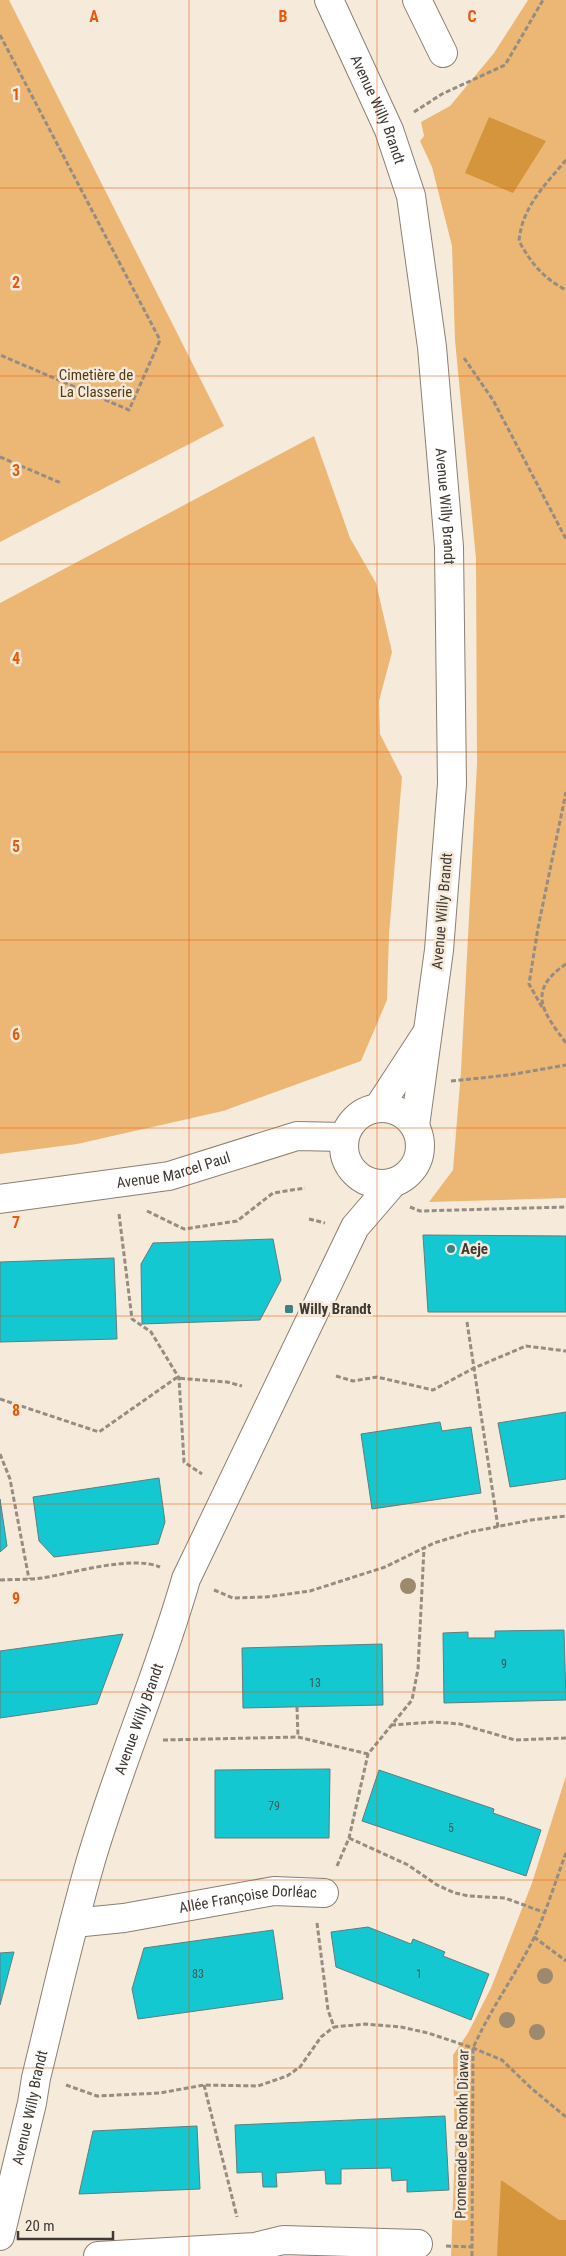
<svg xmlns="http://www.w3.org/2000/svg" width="566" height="2256" viewBox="0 0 566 2256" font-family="'Roboto Condensed',sans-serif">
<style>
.green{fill:#ecb775}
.water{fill:#d4953d}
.building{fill:#13c8d0;stroke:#667b7c}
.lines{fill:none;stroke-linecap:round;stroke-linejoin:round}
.minor-casing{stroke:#8b7f72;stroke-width:30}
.path{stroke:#958c82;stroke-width:3;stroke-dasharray:5 2.5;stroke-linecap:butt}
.minor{stroke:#fff;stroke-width:28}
.tree{fill:#9d896e}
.grid{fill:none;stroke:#e8590c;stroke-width:1;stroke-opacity:0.55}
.poi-dot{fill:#3a8286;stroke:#f6eadb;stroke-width:2}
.labels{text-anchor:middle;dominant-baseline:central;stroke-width:5;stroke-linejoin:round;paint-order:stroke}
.number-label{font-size:12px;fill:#335d5a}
.street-label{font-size:15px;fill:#3e3933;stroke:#f6eadb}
.park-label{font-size:15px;fill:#543915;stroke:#f6eadb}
.poi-label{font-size:15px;font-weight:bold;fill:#3e3933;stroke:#f6eadb;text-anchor:start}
.grid-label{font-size:16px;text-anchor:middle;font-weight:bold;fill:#e8590c;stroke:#f6eadb;stroke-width:5;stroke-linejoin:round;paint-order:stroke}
</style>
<rect width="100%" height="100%" fill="#f6eadb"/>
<!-- green -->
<g class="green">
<path d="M0,0h9l215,426 -224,116z"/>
<path d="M528,0h38v1198l-137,4 24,-32 8,-99 16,-307 -1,-205 -21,-219 -3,-94 -20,-79 -12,-26 4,-5 -3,-14 29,-16 44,-53z"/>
<path d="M314,436l36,102 26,45 16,69 -13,49 1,33 22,43 -13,157 -2,66 -26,61 -138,50 -146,33 -77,10v-551z"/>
<path d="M566,1776v480h-115l4,-108 -2,-93 15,-22 23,-45 41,-105z"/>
</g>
<!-- water -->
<g class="water">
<path d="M489,117l57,24 -33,52 -48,-20z"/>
<path d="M501,2180l58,40h7v36h-69z"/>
</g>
<!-- building -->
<g class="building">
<path d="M423,1235l143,1v76h-138z"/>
<path d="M273,1239l8,41 -21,40 -118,4 -1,-60 12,-21z"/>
<path d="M114,1258l3,81 -117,3v-80z"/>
<path d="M566,1412v67l-56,8 -12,-64z"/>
<path d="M440,1422l2,9 29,-4 10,66 -109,16 -11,-75z"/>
<path d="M159,1478l6,44 -7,22 -104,13 -15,-16 -6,-44z"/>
<path d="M0,1499l7,47 -7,6z"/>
<path d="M564,1630l2,70 -122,3 -1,-70 25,-1v6h27v-7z"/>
<path d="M123,1634l-26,70 -97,14v-67z"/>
<path d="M382,1644l1,61 -140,3 -1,-60z"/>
<path d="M330,1769l-1,69h-114v-68z"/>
<path d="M379,1770l115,39 -1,4 48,17 -15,46 -164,-55z"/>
<path d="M368,1927l43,17 2,-5 32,13 -2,4 46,18 -18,46 -135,-53 -5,-35z"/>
<path d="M273,1930l10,69 -145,20 -6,-30 12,-41z"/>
<path d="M14,1952l-14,53v-52z"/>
<path d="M445,2116l4,74 -42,2v-12l-15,1 -1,-13 -50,1v15h-15l-1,-14 -49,3 1,14h-14l-1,-15 -25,1 -2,-48z"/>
<path d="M197,2126l3,63 -121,5 14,-63z"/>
</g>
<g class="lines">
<defs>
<g id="minor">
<path id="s1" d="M329,0l60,130 22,66 21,151 17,200 3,237 -13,166 -24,176"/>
<path d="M417,0l26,53"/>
<circle cx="382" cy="1146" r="38"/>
<path d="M378,1108l47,-72"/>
<path id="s2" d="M0,1199l169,-23 128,-40 47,1"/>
<path id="s3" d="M74,1923l50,-5 150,-27 50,2"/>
<path id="s4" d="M0,2236l32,-133 4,-25c18,-73 34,-146 55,-218 28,-95 68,-186 95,-281l169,-352 37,-43"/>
<path d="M98,2256l157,-9 28,-7 135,4"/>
</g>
</defs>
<!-- minor casing -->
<use href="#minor" class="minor-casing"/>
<!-- path -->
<g class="path">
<path d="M0,35l160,305 -31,70 -129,-55"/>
<path d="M414,112l28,-18 63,-29 38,-65"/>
<path d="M566,160c-21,25 -44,47 -47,81 12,22 24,37 47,49"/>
<path d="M464,358l29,42 73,139"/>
<path d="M0,457l61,26"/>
<path d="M566,964c-40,27 -23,48 0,79"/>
<path d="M542,1007l-13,-23 9,-56 28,-136"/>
<path d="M451,1081l58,-6 57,-10"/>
<path d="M410,1207l10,4 146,-4"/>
<path d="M147,1211l37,18 53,-8 36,-28 32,-5"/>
<path d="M119,1214l13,105 19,13 28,46 5,84 18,12"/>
<path d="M309,1219l16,4"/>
<path d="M467,1322l31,205"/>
<path d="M336,1376l17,5 24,-4 56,13 41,-22 52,-22 40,5"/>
<path d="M0,1399l99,33 77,-54 51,4 15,4"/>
<path d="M0,1454l10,25 19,100"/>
<path d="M0,1580c14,-1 29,0 42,-2 31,-5 90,-23 118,-11"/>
<path d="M214,1590l19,8 33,-1 44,-6 75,-24 49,-24 36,-11 61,-12 35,-4"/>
<path d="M297,1707l1,30"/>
<path d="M391,1725l43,-3 26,2 55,16 51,-2"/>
<path d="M163,1740l135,-3 70,17"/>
<path d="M349,1838l59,27 29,20 18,8 14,3 36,2 38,14"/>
<path d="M337,1866l12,-28 19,-84 44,-54 6,-31 6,-121"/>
<path d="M317,1923l11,87 6,17 31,-3 36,3 27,6 45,15 29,12 29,28 35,29"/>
<path d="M534,1937l32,24"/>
<path d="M66,2085l31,11 63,-3 44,-8 54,1 29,-10 13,-9 21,-30 13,-10"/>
<path d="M204,2085l33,132"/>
<path d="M446,2246l26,1"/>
<path d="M472,2256l1,-208c17,-38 41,-71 60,-108 13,-27 22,-58 33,-87"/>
</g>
<!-- minor -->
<use href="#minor" class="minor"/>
</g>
<!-- trees -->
<g class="tree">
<circle cx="408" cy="1586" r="8"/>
<circle cx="545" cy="1976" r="8"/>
<circle cx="507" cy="2020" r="8"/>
<circle cx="537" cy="2032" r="8"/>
</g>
<!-- grid -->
<path class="grid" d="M189,0v2256M377,0v2256M0,188h566M0,376h566M0,564h566M0,752h566M0,940h566M0,1128h566M0,1316h566M0,1504h566M0,1692h566M0,1880h566M0,2068h566"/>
<!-- markers -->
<g class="poi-dot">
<circle cx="451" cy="1249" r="5"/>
<rect x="284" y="1304" width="10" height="10" rx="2.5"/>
</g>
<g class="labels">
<!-- number labels -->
<g class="number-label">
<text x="504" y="1664">9</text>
<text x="315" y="1683">13</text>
<text x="274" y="1806">79</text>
<text x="451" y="1828">5</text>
<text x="198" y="1974">83</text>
<text x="419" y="1974">1</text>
</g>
<!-- street labels -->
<g class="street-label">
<text stroke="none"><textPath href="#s1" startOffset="120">Avenue Willy Brandt</textPath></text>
<text stroke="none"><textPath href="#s1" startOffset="525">Avenue Willy Brandt</textPath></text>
<text transform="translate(442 911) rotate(-85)">Avenue Willy Brandt</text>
<text stroke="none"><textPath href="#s2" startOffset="176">Avenue Marcel Paul</textPath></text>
<text stroke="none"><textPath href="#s4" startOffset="536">Avenue Willy Brandt</textPath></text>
<text stroke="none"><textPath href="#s3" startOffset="176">Allée Françoise Dorléac</textPath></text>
<text stroke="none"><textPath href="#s4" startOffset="132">Avenue Willy Brandt</textPath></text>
<text transform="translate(462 2134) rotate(-89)">Promenade de Ronkh Diawar</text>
</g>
<!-- park labels -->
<g class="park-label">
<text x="96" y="375">Cimetière de<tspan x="96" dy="17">La Classerie</tspan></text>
</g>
<!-- poi labels -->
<g class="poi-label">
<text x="461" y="1249">Aeje</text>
<text x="299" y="1309">Willy Brandt</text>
</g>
</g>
<g class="grid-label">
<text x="94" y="22">A</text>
<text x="283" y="22">B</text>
<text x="472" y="22">C</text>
<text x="16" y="100">1</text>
<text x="16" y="288">2</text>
<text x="16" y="476">3</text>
<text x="16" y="664">4</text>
<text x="16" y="852">5</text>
<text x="16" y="1040">6</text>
<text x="16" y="1228">7</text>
<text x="16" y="1416">8</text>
<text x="16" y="1604">9</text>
</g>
<!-- scale -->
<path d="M18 2231v8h95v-8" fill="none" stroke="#3e3933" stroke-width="2.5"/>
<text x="25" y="2231" font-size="15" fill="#3e3933" stroke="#f6eadb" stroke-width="4" paint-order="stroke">20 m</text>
</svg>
